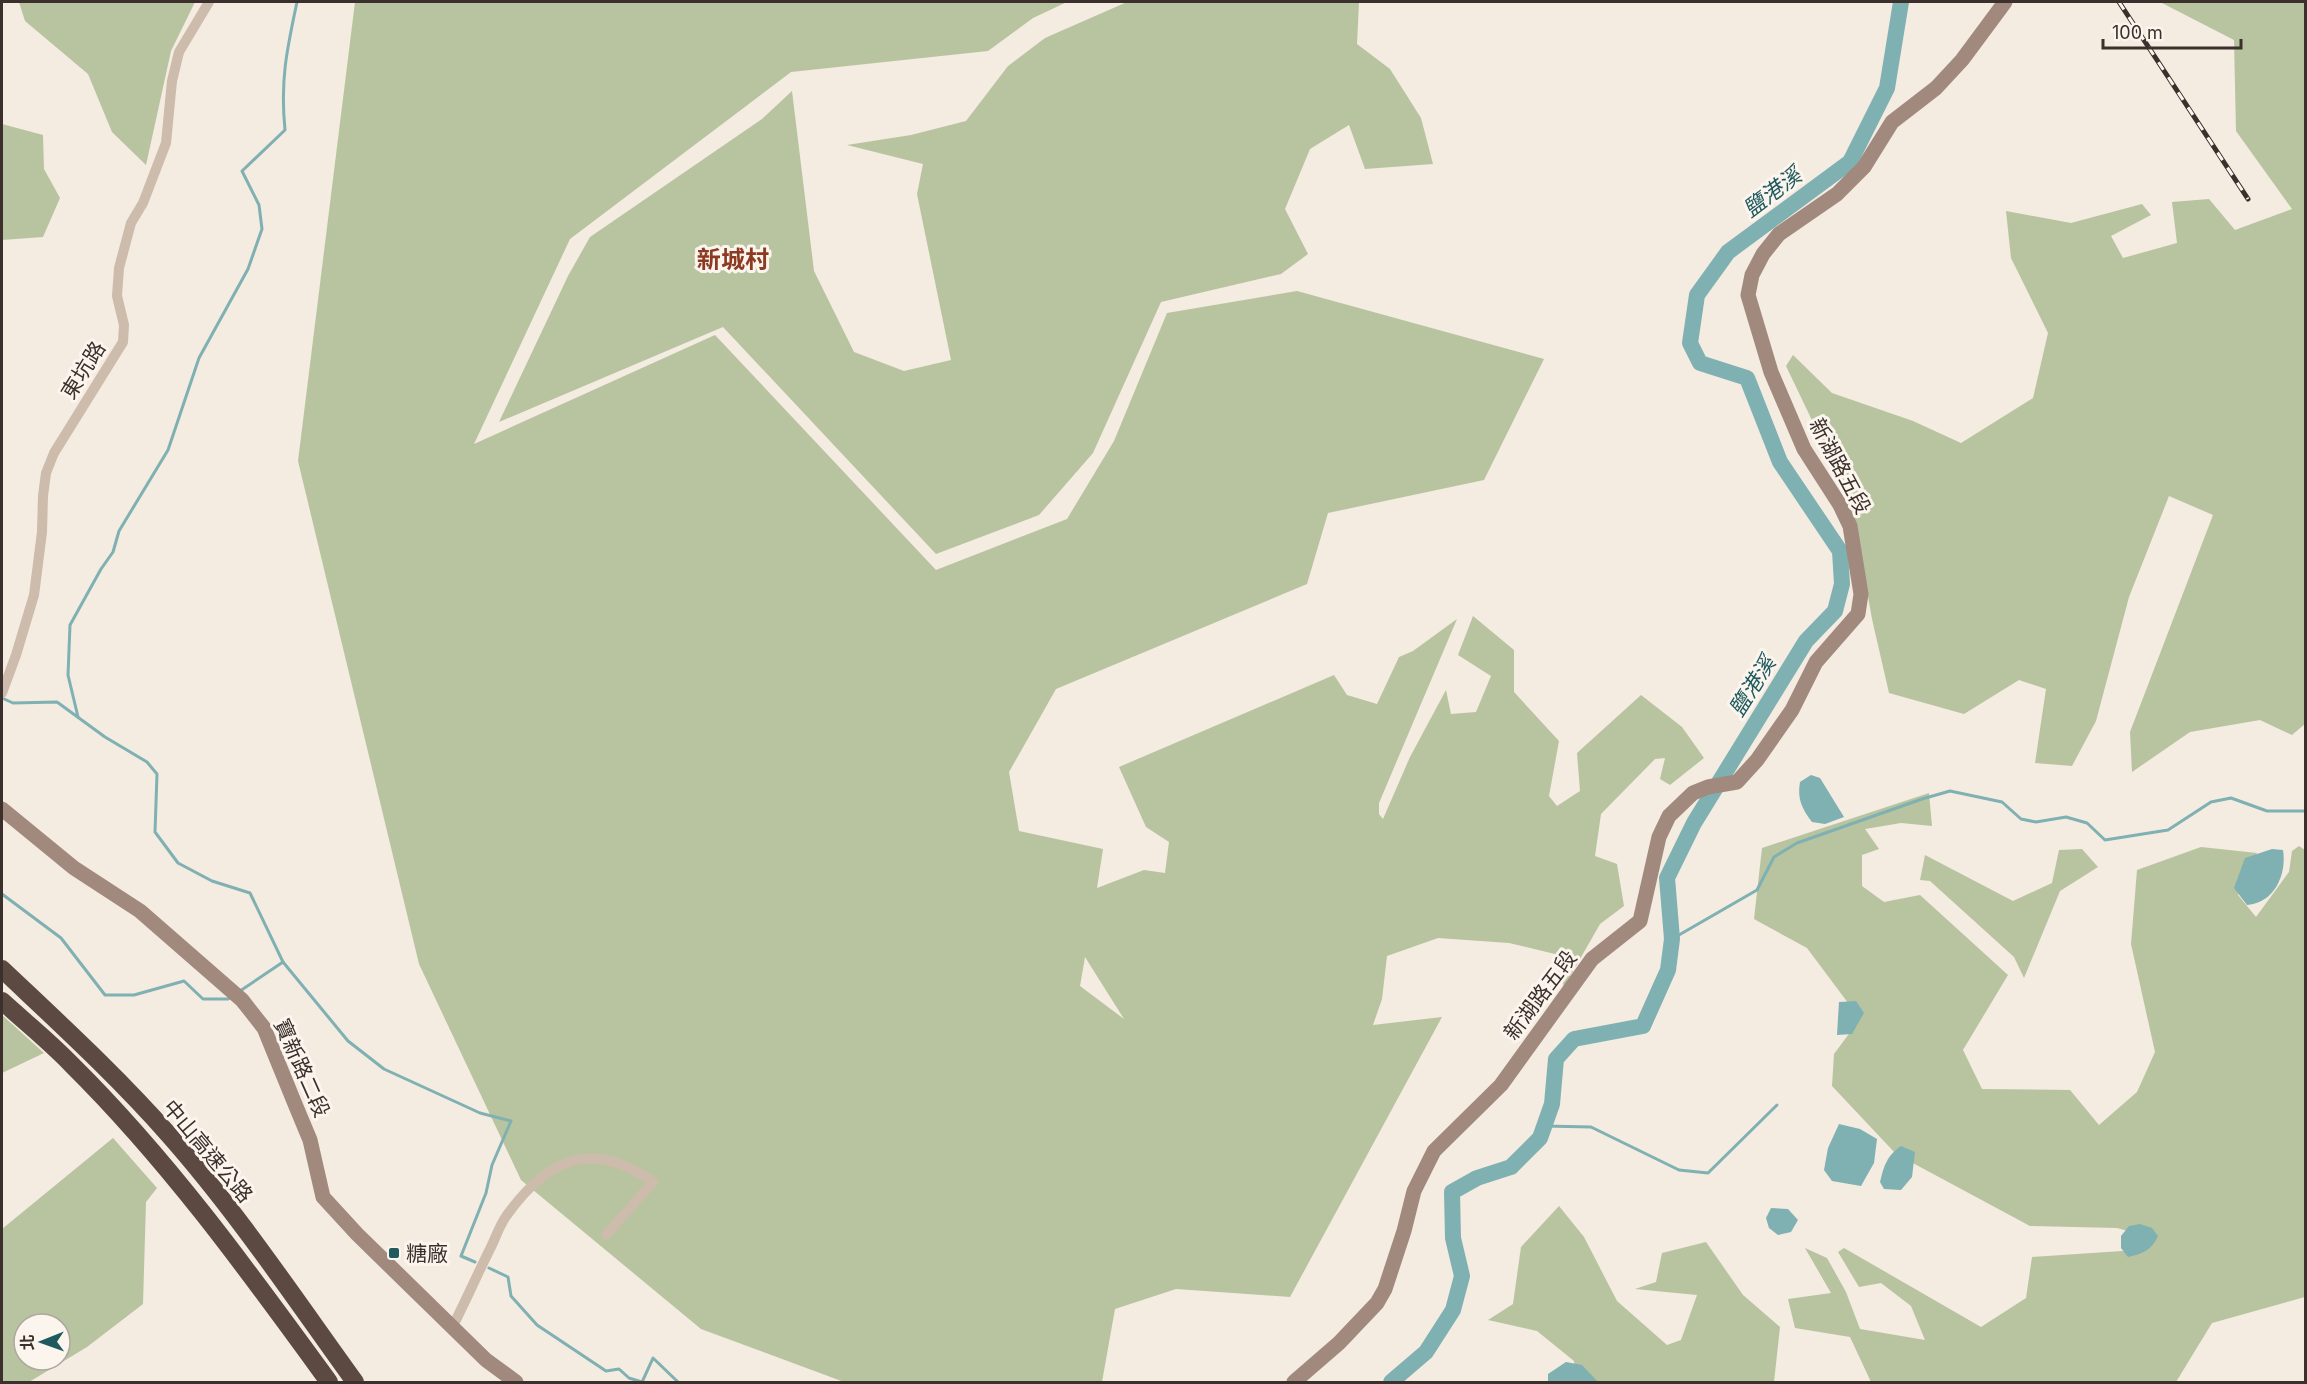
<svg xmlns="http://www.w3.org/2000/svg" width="2307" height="1384" viewBox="0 0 2307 1384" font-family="Inter,'Noto Sans TC',sans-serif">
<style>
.green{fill:#b8c4a0;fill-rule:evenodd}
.water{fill:#7fb0b2}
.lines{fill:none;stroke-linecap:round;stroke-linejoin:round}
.stream{stroke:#7fb0b2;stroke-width:3}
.river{stroke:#7fb0b2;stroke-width:16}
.street{stroke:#cdbbac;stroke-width:10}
.secondary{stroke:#a18a7d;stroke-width:15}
.highway{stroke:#5c4a42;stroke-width:18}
.rail-casing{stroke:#3b302b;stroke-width:5}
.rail{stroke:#fbf5ee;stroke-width:3;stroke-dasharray:9;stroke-linecap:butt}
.poi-dot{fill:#1f5a5e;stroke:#fbf5ee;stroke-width:2}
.labels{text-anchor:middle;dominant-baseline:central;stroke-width:6;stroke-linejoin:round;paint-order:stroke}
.street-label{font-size:21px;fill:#3b302b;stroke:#fbf5ee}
.poi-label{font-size:21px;fill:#3b302b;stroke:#fbf5ee;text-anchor:start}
.water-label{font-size:22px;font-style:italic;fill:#1f5a5e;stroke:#fbf5ee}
.quarter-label{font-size:24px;font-weight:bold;fill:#8c3b22;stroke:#fbf5ee}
</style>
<rect width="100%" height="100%" fill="#f4ebe1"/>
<!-- green -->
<g class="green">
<path d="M19,2h176l-24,49 -25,114 -34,-33 -24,-58 -63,-53z"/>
<path d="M355,2h712l-34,16 -45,33 -197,21 -221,167 -96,205 241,-109 221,235 131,-51 47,-78 53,-128 130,-22 247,68 -60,121 -156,33 -21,71 -251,105 -47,83 10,59 84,18 -6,39 47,-18 21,3 4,-31 -23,-15 -27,-60 215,-92 13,20 30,9 22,-47 14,-6 44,-32 -78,184v11l4,5 27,-62 36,-67 5,24 25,-2 15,-36 -33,-21 15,-39 41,34v42l45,49 -10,55 8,10 23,-15 -3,-38 64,-58 41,32 22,31 -34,27 -10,-6 5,-21 -10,1 -54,55 -6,42 22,8 7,42 -24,18 -36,63 -9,-33 -46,-11 -71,-5 -51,18 -5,43 -9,26 69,-8 -152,280 -114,-8 -61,20 -13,73h-258l-143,-53 -180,-149 -102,-216 -121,-503zM1085,957l39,62 -44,-33z"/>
<path d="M1127,2h232l-2,42 33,25 31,49 12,46 -68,5 -16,-44 -39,24 -25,60 23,45 -27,20 -120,28 -68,151 -54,62 -103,39 -213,-227 -224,95 69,-146 22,-39 172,-118 30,-28 22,180 40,81 50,19 47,-11 -34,-166 6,-30 -76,-19 64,-10 55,-14 42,-55 37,-28z"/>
<path d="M2160,2h145l1,721 -14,12 -32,-15 -70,12 -58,40 -2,-40 83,-217 -44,-19 -40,101 -33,124 -24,45 -37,-3 11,-74 -27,-9 -55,34 -75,-21 -17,-74 -15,-84 -25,-73 -46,-96 7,-11 39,38 81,28 48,22 72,-45 15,-65 -37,-75 -5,-47 65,12 71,-19 9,11 -40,21 12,22 54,-15 -5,-41 37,-3 26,31 57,-21 -56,-78 -2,-91z"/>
<path d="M2,124l41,11 1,34 16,29 -17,39 -41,3z"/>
<path d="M1929,793l3,33 -31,-3 -36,6 14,20 -17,6v31l22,16 36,-7 88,80 -45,75 19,39 88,1 29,35 38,-33 18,-40 -24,-108 6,-74 64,-23 56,6 -19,42 18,22 33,-45 3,-21 7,-5 6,4v447l-93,26 -36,59h-305l-21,-45 -55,-9 -7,-29 43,-6 -26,-45 22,10 19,34 14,37 65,11 -14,-34 -30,-23 -22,4 -21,-35 6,-4 137,79 45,-29 6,-41 105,-7 9,-14 -29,-8 -87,-2 -134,-72 -64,-68 2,-32 26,-35 -53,-71 -53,-29 8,-71z"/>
<path d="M2082,849l16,18 -38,24 -36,87 -10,-21 -84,-76 -10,-1 5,-25 88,46 39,-18 7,-33z"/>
<path d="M2,1015l42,38 -42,20z"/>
<path d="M113,1138l44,50 -11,14 -3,102 -56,43 -58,35h-27v-153zM24,1324h36v36h-36z"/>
<path d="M1559,1206l25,31 33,64 50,44 14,-5 16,-45 -62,-6 21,-7 6,-29 44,-11 37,53 37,32 -6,55h-198l-2,-21 -37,-30 -49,-11 25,-16 8,-57z"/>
</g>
<!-- water -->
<g class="water">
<path d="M1811,775l9,3 24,39 -19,7 -13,-2c-10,-13 -15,-23 -12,-40z"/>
<path d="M2272,849l11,1c4,25 -9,53 -36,55l-13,-17 11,-30z"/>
<path d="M1856,1001l8,12 -12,21 -15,1 2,-33z"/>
<path d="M1839,1124l21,5 17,10 -3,24 -13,23 -29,-5 -8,-11 4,-22z"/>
<path d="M1901,1146l14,6 -3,25 -11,13 -17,-1 -4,-7c4,-17 7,-26 21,-36z"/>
<path d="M1771,1208l17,1 10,11 -7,12 -13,3 -9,-7 -3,-10z"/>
<path d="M2140,1224l12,4 6,8c-6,14 -16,18 -30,21l-7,-9v-12l8,-10z"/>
<path d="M1566,1362l16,3 16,17h-50v-8z"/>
</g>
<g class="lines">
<!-- stream -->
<g class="stream">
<path d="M2,698l11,5 44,-1 48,35 42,25 10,12 -2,58 23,31 34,18 38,12 33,69 65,79 36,28 96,44 31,8 -19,44 -6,28 -25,63 14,6"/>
<path d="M78,717l-10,-42 2,-50 31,-56 12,-17 6,-21 49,-81 31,-92 49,-89 14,-40 -3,-24 -17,-34 43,-41c-5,-50 2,-81 12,-128"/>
<path d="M2,894l59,44 44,57h29l50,-14 19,18h25l4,-3"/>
<path d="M1672,939l85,-49 17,-33 23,-14 125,-44 28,-8 52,11 19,17 15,3 30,-5 21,6 18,17 63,-10 43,-28 20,-4 36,13h39"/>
<path d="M240,991l43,-29"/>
<path d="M1544,1126l47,1 88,43 29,3 69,-68"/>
<path d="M489,1268l19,9 3,19 26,29 69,46 13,-2 10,9 13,4 11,-24 25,24"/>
</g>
<!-- river -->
<path class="river" d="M1391,1382l35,-30 27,-42 9,-34 -9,-38 -1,-46 25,-14 34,-11 29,-29 12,-34 4,-45 18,-20 69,-13 25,-56 4,-31 -5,-61 27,-55 112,-182 29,-30 7,-27 -2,-33 -60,-89 -33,-84 -47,-15 -10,-20 7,-48 31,-43 122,-90 37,-74 14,-86"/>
<!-- street -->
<g class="street">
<path d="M2,693l14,-38 18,-60 8,-63 1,-36 3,-23 8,-20 69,-111 1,-17 -7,-29 2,-28 12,-45 12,-20 23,-60 6,-62 7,-29 30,-50"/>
<path d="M453,1326c13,-26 25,-53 38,-79 5,-10 9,-23 16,-32 41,-57 86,-76 146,-33l-47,53"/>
</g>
<!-- secondary -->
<g class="secondary">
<path d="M2,809l72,59 66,43 102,89 22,28 31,76 15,36 13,57 34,37 129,126 30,22"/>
<path d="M1294,1382l45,-39 38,-40 8,-14 19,-58 10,-40 20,-40 67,-66 91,-126 48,-38 19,-84 10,-21 24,-23 15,-6 29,-5 20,-22 35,-50 24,-48 42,-48 3,-20 -11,-68 -10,-21 -36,-56 -33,-77 -23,-77 4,-20 11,-21 16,-20 58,-40 27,-27 28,-45 44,-34 26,-28 43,-58"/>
</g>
<!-- highway -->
<g class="highway">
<path d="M2,969c57,54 115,107 167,166 68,77 126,164 186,247"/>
<path d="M2,1001c23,21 48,41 70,64 97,96 177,207 257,317"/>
</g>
<defs>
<path id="rail" d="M2119,2l129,197"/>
</defs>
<!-- rail casing -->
<use href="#rail" class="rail-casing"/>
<!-- rail -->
<use href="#rail" class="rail"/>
</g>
<!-- markers -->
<rect class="poi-dot" x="388" y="1247" width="12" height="12" rx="3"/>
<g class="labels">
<!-- street labels -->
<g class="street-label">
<text transform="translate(83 370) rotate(-58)">東坑路</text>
<text transform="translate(1840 466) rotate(62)">新湖路五段</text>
<text transform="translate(1540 995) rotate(-53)">新湖路五段</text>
<text transform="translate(302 1068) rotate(66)">寶新路二段</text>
<text transform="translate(208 1151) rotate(50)">中山高速公路</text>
</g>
<!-- poi labels -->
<g class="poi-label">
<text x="406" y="1253">糖廠</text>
</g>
<!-- water labels -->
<g class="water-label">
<text transform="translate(1772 192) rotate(-37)">鹽港溪</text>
<text transform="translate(1752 686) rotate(-58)">鹽港溪</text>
</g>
<!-- quarter labels -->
<g class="quarter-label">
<text x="733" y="259">新城村</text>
</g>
</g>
<!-- border -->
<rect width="2307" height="1384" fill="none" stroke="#3b302b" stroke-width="6"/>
<!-- north arrow -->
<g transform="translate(42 1342) rotate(269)"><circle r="28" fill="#fbf5ee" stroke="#aea6a0" stroke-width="1.5"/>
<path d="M0-4.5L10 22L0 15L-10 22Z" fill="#1f5a5e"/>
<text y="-9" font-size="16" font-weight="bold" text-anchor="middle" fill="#3b302b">北</text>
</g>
<!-- scale -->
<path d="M2103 39v9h138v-9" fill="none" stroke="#3b302b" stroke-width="3"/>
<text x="2112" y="39" font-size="18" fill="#3b302b" stroke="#fbf5ee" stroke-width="4.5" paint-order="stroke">100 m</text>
</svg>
